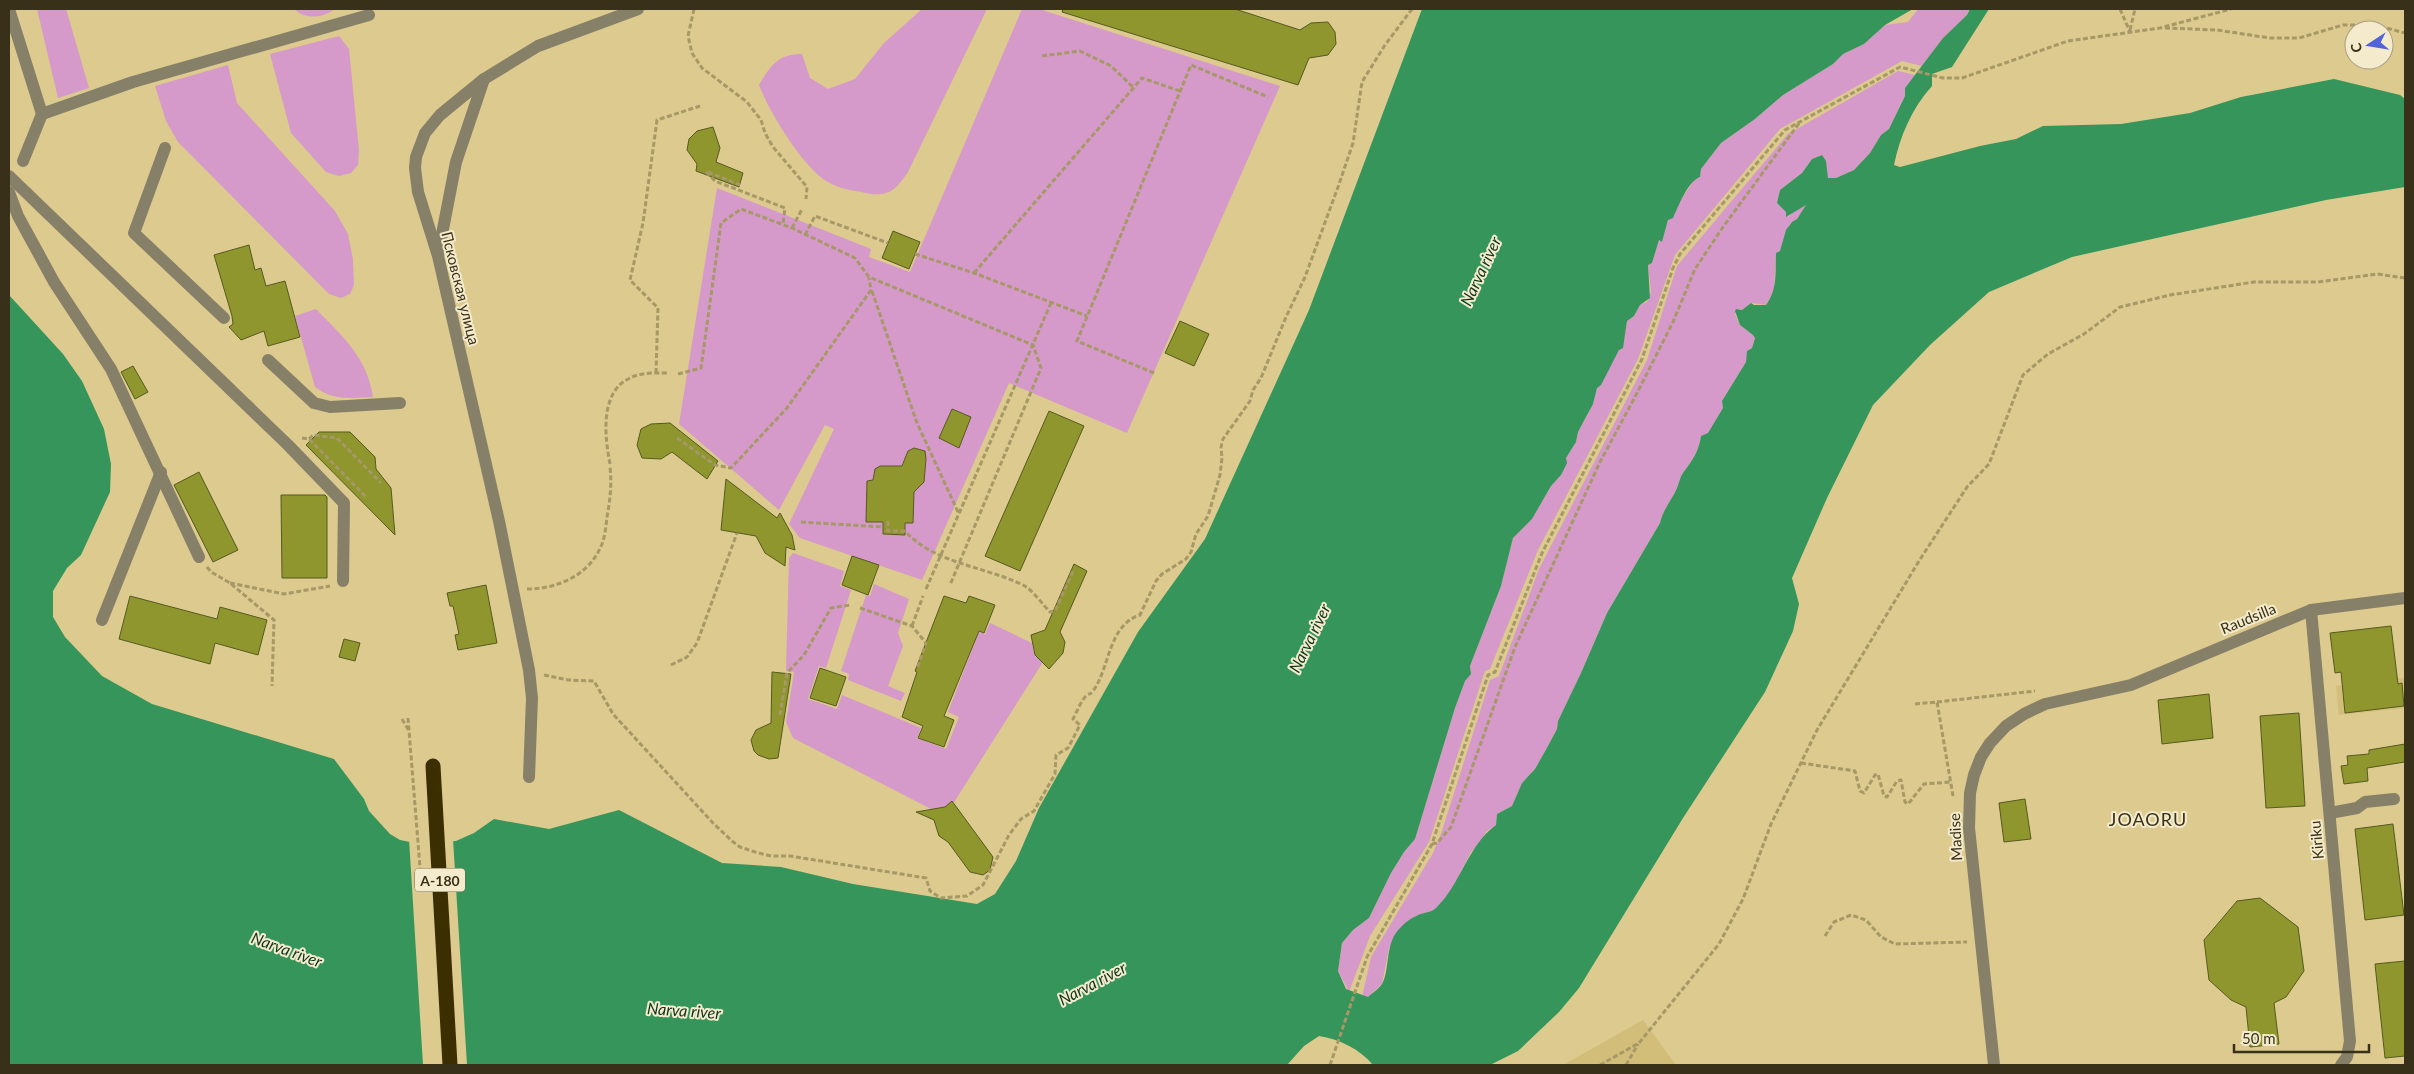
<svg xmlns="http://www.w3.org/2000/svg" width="2414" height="1074" viewBox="0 0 2414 1074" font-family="Lato,sans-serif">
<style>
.built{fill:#d2be79}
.green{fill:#d59aca}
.water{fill:#35955b}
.pier{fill:#dcca8e}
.building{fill:#8f962e;stroke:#565a20}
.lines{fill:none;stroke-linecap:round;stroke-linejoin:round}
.path{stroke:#a69867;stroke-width:3;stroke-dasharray:5 2.5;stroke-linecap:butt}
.minor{stroke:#878068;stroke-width:12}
.highway{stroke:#3b2e00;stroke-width:15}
.labels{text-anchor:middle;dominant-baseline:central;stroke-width:4;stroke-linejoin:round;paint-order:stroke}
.shield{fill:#f4ebcd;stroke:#70684e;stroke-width:1}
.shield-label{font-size:14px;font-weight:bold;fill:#383018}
.street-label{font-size:15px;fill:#383018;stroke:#f4ebcd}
.water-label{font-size:16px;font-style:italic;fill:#0e351d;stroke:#f4ebcd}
.quarter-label{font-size:18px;letter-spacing:1px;fill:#383018;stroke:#f4ebcd}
</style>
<rect width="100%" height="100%" fill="#dcca8e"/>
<!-- built -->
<g class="built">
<path d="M2405,678v30l-66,7 -3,-29z"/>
<path d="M1643,1020l33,45h-113z"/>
</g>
<!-- green -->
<g class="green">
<path d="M37,9h29l23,79 -31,10z"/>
<path d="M294,9h41c-13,9 -29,11 -41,0z"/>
<path d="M922,9h65l-79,163c-14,21 -22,26 -47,20 -12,-2 -23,-4 -33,-10 -25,-14 -59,-71 -69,-97 12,-20 19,-31 43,-31l8,24 18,11 27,-10 29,-36z"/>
<path d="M1022,9h17l241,77 -153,347 -118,-50 -87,197 -122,-42 -11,-14 45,-95 -9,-4 -46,85 -100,-86 38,-236 154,61 -2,8 41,15z"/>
<path d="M1918,9h52l-3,6 -24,23 -21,28 -20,-5 -122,68 -105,126 -37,104 -100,191 -48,119 -5,2 -56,171 -59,94 -21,56 -11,-21 4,-28 11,-13 16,-12 22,-45 13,-21 11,-13 40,-131 10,-27 6,-9 -1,-6 31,-80 12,-48 19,-19 19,-33 10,-11 5,-12v-5l10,-16 2,-10 11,-20 8,-24 27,-48 3,-19 7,-5 6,-11 7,-3 4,-10 -3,-27 4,-2 7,-23 3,2 6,-22 26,-40 6,-3 1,-8 20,-26 34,-24 28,-24 50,-31 10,-10 21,-10 21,-19 23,-3z"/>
<path d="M339,36l10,13 10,101 -1,15 -7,8 -12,3 -13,-4 -35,-39 -21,-79z"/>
<path d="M228,65l9,38 98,108 13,23 5,26 1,25 -4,9 -9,4 -12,-4 -151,-152 -12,-21 -11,-35z"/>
<path d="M1898,71l17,4 -10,13v8l-16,33 -8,6 -11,18 -16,17 -18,8h-8l-6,-23 -10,4 -10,14 -22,17 -3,13 10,9 1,5 6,-6 13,-7 -10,15 -8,6 -9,26 -4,2 -2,39 -8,13 -15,-2 -9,7 -3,-1 -4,5 5,11 13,10 2,3 -3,10 -4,2 -2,12 -24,39 1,7 -15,26 -7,2c-2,15 -9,25 -18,37 -3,4 -4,10 -6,15 -5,12 -14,21 -17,35l-53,90 -26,60 -23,48 -1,8 -9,17 -13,23 -13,14 -10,23 -15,8 -1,11 -10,7 -4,8 -11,12 -22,43 -14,15 -20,6 -26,32 -7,36 -14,13h-6l9,-40 62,-104 8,-19 49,-154 9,-4 40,-107 108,-209 30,-94 111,-132z"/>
<path d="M316,309c27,28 51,48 57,88 -22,1 -40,4 -58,-10l-20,-71z"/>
<path d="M793,553l51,18 -4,15 11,4 -25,78 -7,-2 -11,33 29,10 5,-14 79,33 -4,10 29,11 13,-32 -11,-5 31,-80 6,2 5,-11 42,20 3,13 8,6 -90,142 -18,7 -142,-73 -7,-16 8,-50 -8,-1 3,-113z"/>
<path d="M874,584l35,15 -11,34 5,13 -15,40 17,7 -4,8 -53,-21 1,-6 -8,-3 25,-76 4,1z"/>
</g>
<!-- water -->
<path class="water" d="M1422,9h491l-28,16 -21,19 -21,10 -10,10 -50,31 -28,24 -34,24 -20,26 -1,8c-12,4 -22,30 -27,41l-5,2 -6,22 -3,-2 -7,23 -4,2 2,33 -10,7 -6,11 -7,5 -4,27 -4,2 -18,35 -4,3 -4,16 -15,28 -2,10 -10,16 1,5 -6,12 -10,11 -19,33 -19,19 -12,48 -31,80 1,8 -6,7 -10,27 -40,131 -11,13 -13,21 -22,45 -16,12 -11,13 -4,28 8,18 22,8c4,-4 11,-8 14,-13 7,-12 4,-33 12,-48 5,-8 13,-16 22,-20 7,-4 16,-3 21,-9 24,-24 31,-62 59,-82l1,-11 15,-8 10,-23 13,-14 13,-23 9,-17 1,-8 23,-48 26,-60 53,-90c3,-14 12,-23 17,-35 2,-5 3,-11 6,-15 9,-12 16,-22 18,-37l7,-3 15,-25 -1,-7 24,-39 1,-11 5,-3 3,-10 -2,-3 -13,-10 -5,-14 1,-2 6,1 9,-7 3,2h12c12,-16 9,-33 10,-52l4,-2 6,-21 6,-8 5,-3 9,-14 -20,12v-5l-9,-9 3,-13 22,-17 10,-14 10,-4 4,6 2,17h8l18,-8 16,-17 11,-18 8,-6 16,-33v-8l38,-50 24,-23 3,-6h19l-37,58 -20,7v12c-20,22 -32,50 -38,79l6,2 80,-21 36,-7 27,-13 78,-2 69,-11 51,-16 93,-18 66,16 5,4v88l-79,13 -254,57 -83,35 -59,53 -57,60 -46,93 -35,80 7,26 -6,27 -28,61 -82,126 -104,170 -20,24 -41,39 -28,14h-117c-13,-16 -34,-26 -54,-29l-15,10 -17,19h-1278v-770l54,59 19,27 22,48 7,35 -1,28 -29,63 -14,13 -14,23v26l12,20 37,39 50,28 182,55 30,40 5,12 21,23 10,6 20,4 36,-3 18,-8 20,-14 55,10 70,-19 103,53 59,4 72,17 124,20 18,-10 21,-33 23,-53 99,-176 67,-93 104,-229z"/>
<!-- pier -->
<path class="pier" d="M409,839l12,2 32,-2 14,226h-44z"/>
<!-- building -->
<g class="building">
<path d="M1063,9h172l65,21 11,-7 17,-1 7,10 1,12 -8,11 -19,3 -11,27 -236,-73z"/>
<path d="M713,127l7,21 -4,14 27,11 -4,14 -43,-16 1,-7 -10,-14 2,-11 8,-8z"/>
<path d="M893,231l27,11 -11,27 -27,-11z"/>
<path d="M249,245l6,25 6,-2 5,18 19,-5 15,56 -32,9 -4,-15 -23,9 -12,-13 4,-3 -1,-8 -18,-61z"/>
<path d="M1180,321l29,13 -15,32 -29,-13z"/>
<path d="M133,366l15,26 -13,7 -14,-27z"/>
<path d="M952,409l19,8 -12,31 -20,-10z"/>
<path d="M1049,411l35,15 -64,145 -35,-15z"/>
<path d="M670,423l48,38 -11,18 -35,-27 -11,7 -19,-1 -5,-13 4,-16 10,-5z"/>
<path d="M319,432h31l25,25 1,12 15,19 4,47 -89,-90z"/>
<path d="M914,448l11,3 1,8 -2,23 -10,10 -1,31h-8v12l-22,-1v-12h-17l1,-41 6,-1 2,-11 5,-3h22l6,-15z"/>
<path d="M199,472l39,78 -25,12 -39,-77z"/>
<path d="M726,479l51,39 3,-5 12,22 3,15 -9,-3 -1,19 -20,-13 -9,-17 -35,-6z"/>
<path d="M281,495h44l2,2v81h-45z"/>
<path d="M852,556l27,9 -11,30 -26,-10z"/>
<path d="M1074,564l13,7 -27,61 5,10 -2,11 -14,16 -14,-14 -4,-20 14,-5z"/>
<path d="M486,585l11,58 -39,7 -3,-15 4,-1 -6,-28h-3l-3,-13z"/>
<path d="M130,596l87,23 3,-12 47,13 -9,35 -43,-12 -5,21 -91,-25z"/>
<path d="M944,596l22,7 3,-7 26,9 -11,28 -5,-2 -35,85 10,4 -10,27 -26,-9 5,-12 -21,-9 15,-45 -2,-1z"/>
<path d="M2391,626l7,58 4,-1 2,23 -59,7 -4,-41 -6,1 -5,-40z"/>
<path d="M344,639l16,4 -5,18 -16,-4z"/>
<path d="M820,668l26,9 -10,29 -26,-8z"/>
<path d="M772,672l19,2 -13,84 -9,1 -11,-4 -4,-4 -3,-11 5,-10 15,-7z"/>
<path d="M2209,694l4,44 -51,6 -4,-44z"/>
<path d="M2299,713l6,93 -39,2 -6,-92z"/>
<path d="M2405,744v18l-38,6 1,13 -24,3 -3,-18 7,-1 -1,-9 22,-2v-4z"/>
<path d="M2025,799l6,40 -27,3 -5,-39z"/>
<path d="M952,801l41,56 -3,13 -7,5 -13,-3 -22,-30 -9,-6 -5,-16 -18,-8 29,-5z"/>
<path d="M2393,824l11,91 -39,5 -10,-91z"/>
<path d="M2260,898l38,29 6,44 -18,26 -12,6 5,41 -29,3 -4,-40 -15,-7 -22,-20 -5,-40 33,-39z"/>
<path d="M2405,961v95l-20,2 -10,-94z"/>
</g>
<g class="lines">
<!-- path -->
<g class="path">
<path d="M694,9l-6,27 4,17 10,15 45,34 14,18 4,13 8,14 34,40 -1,12"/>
<path d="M2120,9l10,23"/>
<path d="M2165,28l52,2 53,8h29l44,-13h32l30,8"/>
<path d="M2130,30l5,-21"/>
<path d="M1042,56l38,-5 31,15 23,22"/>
<path d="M706,172l9,9 70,27 -2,16"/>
<path d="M708,172l32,13"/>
<path d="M792,228l10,-19"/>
<path d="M805,235l10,-19 73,27"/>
<path d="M915,254l59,19 113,43"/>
<path d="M974,273l168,-195 38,13"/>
<path d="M872,291l45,132 42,91"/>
<path d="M656,373l2,-65 -28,-28 13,-57 14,-103 43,-14"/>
<path d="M1154,373l-77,-32 114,-276 77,32"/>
<path d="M678,374l23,-6 20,-145 20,-14 51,19 63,30 14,19 164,68 8,23 -91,217"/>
<path d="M302,438l7,1 57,58"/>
<path d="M677,438l38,27 16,3 56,-60 84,-118 -2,-12"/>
<path d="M309,439l4,-4 24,3 44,45"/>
<path d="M610,464c-5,-26 -11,-72 20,-86 11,-6 27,-5 39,-5"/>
<path d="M888,521v10h17c30,33 79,35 118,54 10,5 19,19 27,27l5,-1 19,-42"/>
<path d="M801,522l82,5"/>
<path d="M207,567l4,5 19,11 44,37 -2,66"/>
<path d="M230,583l54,11 46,-8"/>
<path d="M527,589c31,0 63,-14 75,-45 3,-8 4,-18 5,-27 3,-17 5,-32 3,-50"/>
<path d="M926,589l125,-286"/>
<path d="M860,608l52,18 14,17 -9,26"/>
<path d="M912,626l11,-30"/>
<path d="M671,665l16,-8 10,-14 40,-110"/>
<path d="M544,675l24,5 26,1 19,33 100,109 19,18 8,6 15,5 16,4h19l136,22 4,13 11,7 26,-2 16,-11 26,-50 12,-16 13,-8 21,-37 1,-19 12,-7 12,-23 -7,-6c4,-7 8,-19 14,-24 5,-3 2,1 6,-4 17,-23 15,-66 47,-76l16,-34 6,-7 24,-15 5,-7 5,-18 12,-18 12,-41 2,-17 -1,-11 2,-8 27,-38 3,-11 8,-12 25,-61 19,-40 33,-90 15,-44 9,-61 23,-37 27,-36"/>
<path d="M1937,702l98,-11"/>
<path d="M1915,704l22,-2 16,94"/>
<path d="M780,715l7,-42 17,-18 27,-47 19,-3"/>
<path d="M408,718l13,162"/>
<path d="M402,719l7,12"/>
<path d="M1801,763l54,8 5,20 4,2 11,-18 3,-1 6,22 3,1 10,-16 4,-1 4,22 3,2 16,-20 27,-2"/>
<path d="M1432,844l5,-1 14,-16 64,-180 85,-185 35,-65 38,-75 22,-53 28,-42 77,-105"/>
<path d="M1825,936l9,-14 17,-7 15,5 15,17 14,7 72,-2"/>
<path d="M1330,1065l37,-108 65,-113 56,-169 7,-3 47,-119 100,-194 31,-91 7,-14 105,-124 115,-63 43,11h19l106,-37 92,-13 71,-19"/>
<path d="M1600,1065l39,-22 80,-99 24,-45 28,-75 46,-94 102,-169 48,-74 22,-23 34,-89 25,-21 36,-20 36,-27 50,-12 84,-13h64l59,-8 28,4"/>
<path d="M1626,1065l12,-21"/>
</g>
<!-- minor -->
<g class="minor">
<path d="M9,9l33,105 91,-32 236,-67"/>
<path d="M165,148l-31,85 90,85"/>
<path d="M23,161l19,-47"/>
<path d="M9,176l279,269 56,58 -1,78"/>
<path d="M9,192l9,24 36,66 57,87 88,188"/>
<path d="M438,255l18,-93 28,-83"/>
<path d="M268,360l46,43 16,4 70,-4"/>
<path d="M2311,610l39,431 -3,16 -6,8"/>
<path d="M102,620l59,-148"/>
<path d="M529,777l3,-79 -3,-28 -30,-149 -61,-265 -20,-64 -3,-24 1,-11 9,-24 15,-18 44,-36 54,-33 100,-37"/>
<path d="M2330,813l27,-5 8,-6 29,-3"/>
<path d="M1994,1065l-25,-237 1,-35 4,-18 7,-18 9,-14 16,-17 18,-12 21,-10 86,-19 180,-75 94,-12"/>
</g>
<!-- highway -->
<path class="highway" d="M433,766l17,299"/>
</g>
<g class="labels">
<!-- shield labels -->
<rect class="shield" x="415" y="868.5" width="50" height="23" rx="4"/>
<g class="shield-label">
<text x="440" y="880">А-180</text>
</g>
<!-- street labels -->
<g class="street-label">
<text transform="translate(461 288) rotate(76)">Псковская улица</text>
<text transform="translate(2248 618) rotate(-22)">Raudsilla</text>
<text transform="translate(1955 837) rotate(-93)">Madise</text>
<text transform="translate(2316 840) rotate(-95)">Kiriku</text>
</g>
<!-- water labels -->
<g class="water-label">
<text transform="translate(1480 271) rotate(-65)">Narva river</text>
<text transform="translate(1309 638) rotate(-64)">Narva river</text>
<text transform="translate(287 949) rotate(20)">Narva river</text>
<text transform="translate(1092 983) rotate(-28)">Narva river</text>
<text transform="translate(684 1010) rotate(4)">Narva river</text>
</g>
<!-- quarter labels -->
<g class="quarter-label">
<text x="2148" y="819">JOAORU</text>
</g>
</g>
<!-- border -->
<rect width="2414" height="1074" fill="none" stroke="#383018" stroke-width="20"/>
<!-- north arrow -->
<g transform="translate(2369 45) rotate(258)"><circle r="24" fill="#f4ebcd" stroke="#a9a085"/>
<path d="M0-4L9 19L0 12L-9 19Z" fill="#5363d9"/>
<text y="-8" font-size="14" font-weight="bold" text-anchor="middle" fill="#383018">С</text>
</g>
<!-- scale -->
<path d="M2234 1044v8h135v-8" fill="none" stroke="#383018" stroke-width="2.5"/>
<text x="2242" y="1044" font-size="15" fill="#383018" stroke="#f4ebcd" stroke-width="4" paint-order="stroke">50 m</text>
</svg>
